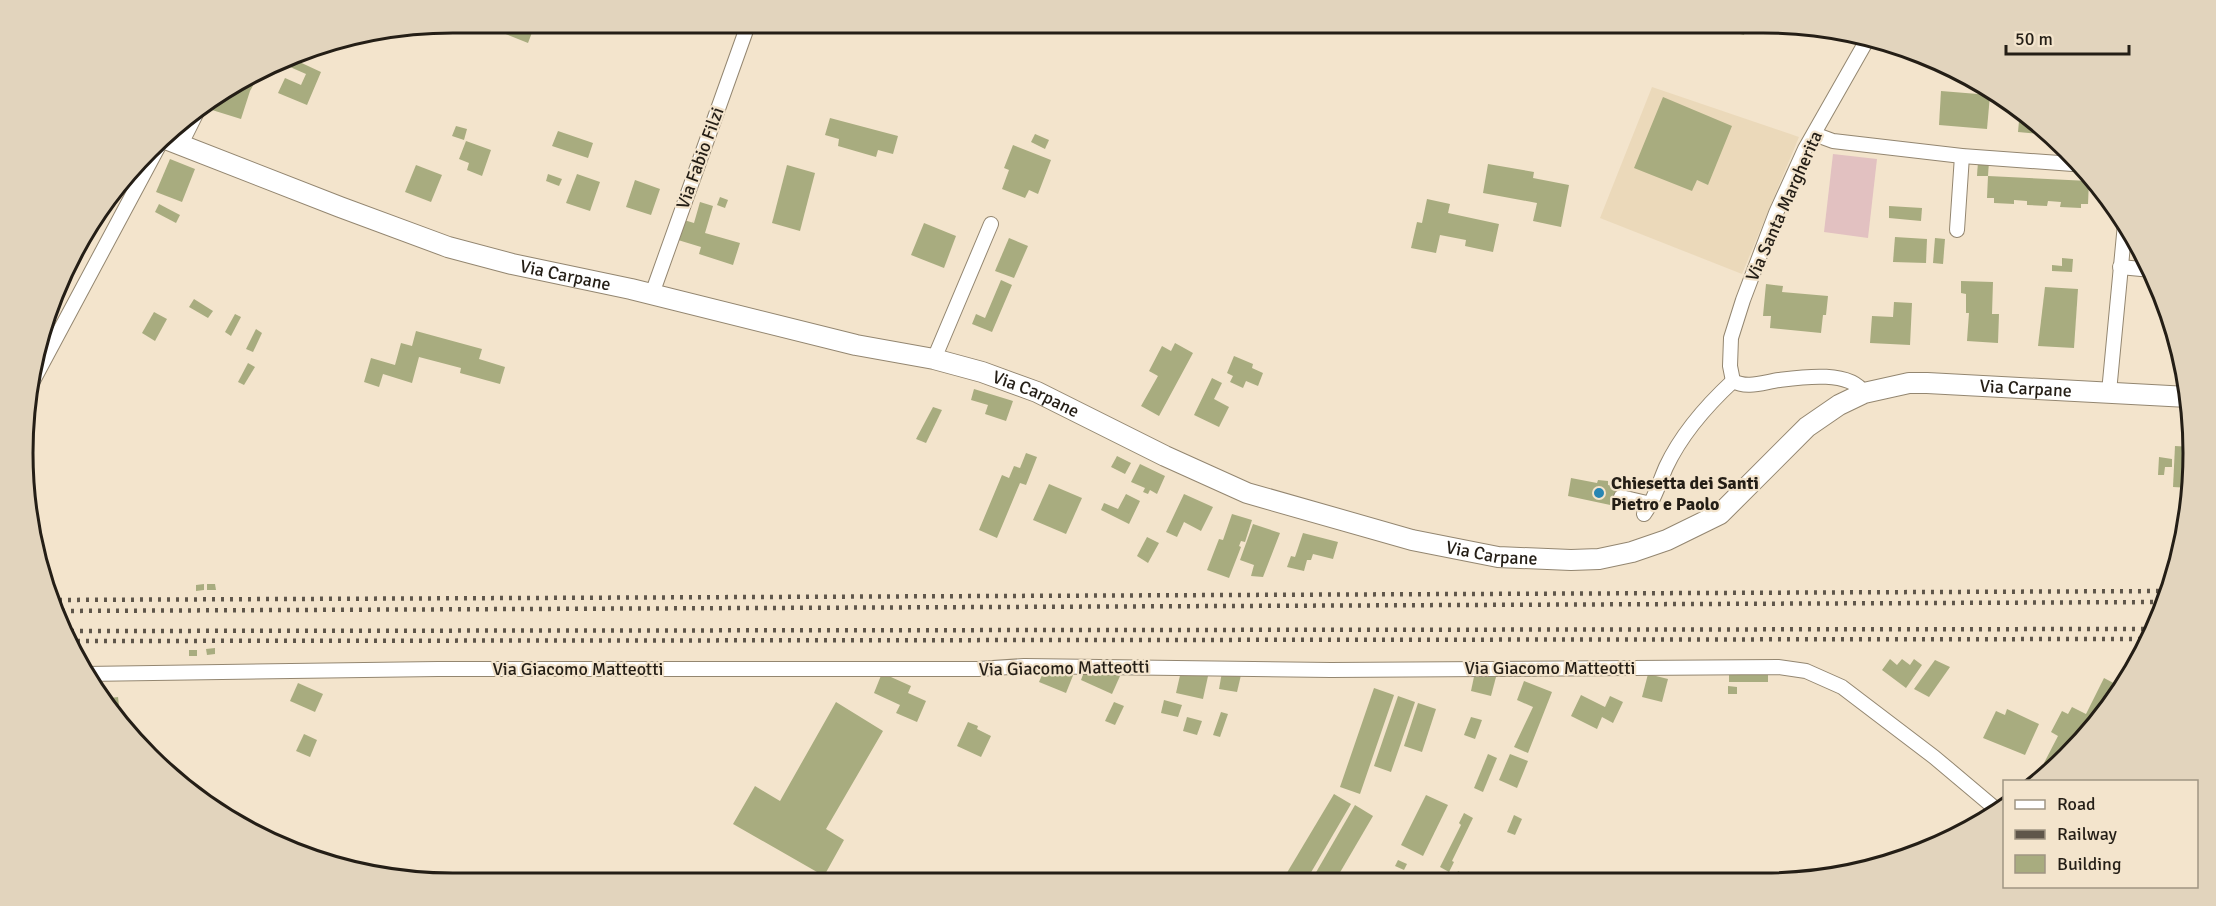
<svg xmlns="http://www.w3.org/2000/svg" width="2216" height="906" viewBox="0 0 2216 906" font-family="Signika,sans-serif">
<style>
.built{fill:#ebd9ba}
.green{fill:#e2c1c1}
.building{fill:#a8ac7f}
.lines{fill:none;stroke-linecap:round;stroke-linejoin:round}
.street-casing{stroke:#938670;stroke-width:16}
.secondary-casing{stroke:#938670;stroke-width:22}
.street{stroke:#fff;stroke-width:14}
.secondary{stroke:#fff;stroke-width:20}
.rail{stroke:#5f564a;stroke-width:4.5;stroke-dasharray:3 6;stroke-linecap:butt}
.poi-dot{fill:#2986b3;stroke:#f3e4cc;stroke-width:2}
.labels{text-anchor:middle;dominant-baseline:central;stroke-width:4.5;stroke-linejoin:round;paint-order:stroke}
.street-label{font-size:18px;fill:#241e16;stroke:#f3e4cc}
.poi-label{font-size:18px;font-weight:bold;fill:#241e16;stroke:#f3e4cc;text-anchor:start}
.rim{fill:none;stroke:#241e16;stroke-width:3}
</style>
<rect width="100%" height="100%" fill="#f3e4cc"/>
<!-- built -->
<path class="built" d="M1652,87l147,50 -57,137 -142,-56z"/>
<!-- green -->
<path class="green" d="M1833,154l44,5 -9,79 -44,-6z"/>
<!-- building -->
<g class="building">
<path d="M536,22l-8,21 -30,-12 3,-6 -7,-2z"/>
<path d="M1740,22h7l-3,13 -8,-2z"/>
<path d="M293,59l28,13 -14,33 -29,-12 7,-15 16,7 5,-11 -16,-7z"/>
<path d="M254,73l5,2 -9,16 -9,28 -29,-9 4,-14 22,-16z"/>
<path d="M1941,91l49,4 -3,34 -48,-4z"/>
<path d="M1663,97l69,29 -24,59 -11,-5 -5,11 -58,-23z"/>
<path d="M2020,110l27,19 5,6 -34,-3z"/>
<path d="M830,118l68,18 -5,18 -15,-4 -2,7 -38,-11 1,-7 -14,-4z"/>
<path d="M456,126l11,3 -3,11 -12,-4z"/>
<path d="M558,131l35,12 -5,15 -36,-12z"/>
<path d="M1035,134l14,6 -4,9 -14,-7z"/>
<path d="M466,141l25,9 -9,26 -15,-6 2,-7 -10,-4z"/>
<path d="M1013,145l38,15 -13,34 -9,-4 -4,8 -23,-9 7,-19 -5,-2z"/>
<path d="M170,159l25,10 -13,33 -26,-10z"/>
<path d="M1978,161h11l-1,15h-11z"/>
<path d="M1488,164l46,8 -1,6 36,7 -8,42 -28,-6 4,-18 -54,-10z"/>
<path d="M416,165l26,10 -11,27 -26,-10z"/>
<path d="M787,165l28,8 -15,58 -28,-8z"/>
<path d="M548,174l14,5 -3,7 -13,-5z"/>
<path d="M577,174l23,8 -10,29 -24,-8z"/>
<path d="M1988,176l101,5 -1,23h-7v4l-21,-1 1,-5 -13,-1 -1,5 -20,-1v-4l-13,-1v4l-20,-1v-5h-7z"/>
<path d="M635,180l25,9 -9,26 -25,-8z"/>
<path d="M720,197l8,3 -3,8 -8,-3z"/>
<path d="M1427,199l23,5 -2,9 51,11 -6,28 -28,-6 1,-6 -26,-5 -4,18 -25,-5 6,-26 5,1z"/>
<path d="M700,202l13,4 -8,27 35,10 -7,22 -34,-11 2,-7 -23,-7 6,-20 10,3z"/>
<path d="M159,204l21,11 -4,8 -21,-11z"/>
<path d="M1889,206l33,2 -1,13 -32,-3z"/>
<path d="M924,223l32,13 -12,32 -33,-13z"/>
<path d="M1895,237l32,2 -1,24 -33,-1z"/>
<path d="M1009,238l19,8 -14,32 -19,-7z"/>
<path d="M1935,238l10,1 -2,25 -10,-1z"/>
<path d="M2062,258l11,1 -1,13 -20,-1v-6l10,1z"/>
<path d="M1001,280l11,5 -20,47 -20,-8 4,-10 9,4z"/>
<path d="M1961,281l32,1 -1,32h7l-1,29 -31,-2 2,-28h-3v-19l-5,-1z"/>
<path d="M1766,284l17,2 -1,6 46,4 -2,19h-3l-2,18 -51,-5 1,-12h-8z"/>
<path d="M2045,287l33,2 -4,59 -36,-2z"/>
<path d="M194,299l19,12 -5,7 -19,-11z"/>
<path d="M1894,302l18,1 -2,42 -40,-2 2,-27 21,1z"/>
<path d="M154,312l13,7 -12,22 -13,-8z"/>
<path d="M235,314l6,3 -10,19 -6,-4z"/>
<path d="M256,329l6,4 -9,19 -7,-3z"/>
<path d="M416,331l66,18 -3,10 26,8 -5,17 -40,-11 1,-5 -42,-11 -7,26 -29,-9 -4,13 -15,-5 7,-24 24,7 6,-22 11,3z"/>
<path d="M1175,343l18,10 -34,63 -18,-10 17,-30 -9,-5 13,-25 9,5z"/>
<path d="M1234,356l19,8 -1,4 11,5 -5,13 -12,-5 -3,7 -13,-6 3,-6 -6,-3z"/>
<path d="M248,363l7,4 -11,18 -6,-3z"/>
<path d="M1212,378l10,5 -8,16 15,8 -10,20 -25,-12z"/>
<path d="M974,389l39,12 -7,20 -21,-7 3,-9 -17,-5z"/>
<path d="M933,407l9,3 -16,33 -10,-4z"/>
<path d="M2175,446l17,1 -1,41 -18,-1z"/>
<path d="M1026,453l11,4 -11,28 -6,-2 -23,55 -18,-8 23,-55 7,3 5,-12 6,2z"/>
<path d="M1117,456l14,7 -6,11 -14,-7z"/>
<path d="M2159,457l13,2v8h-7l-1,8h-6z"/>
<path d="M1140,464l25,12 -8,18 -7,-4 -2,4 -5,-2 2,-4 -14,-6z"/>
<path d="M1571,478l26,5 1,-3 10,1v4l11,2 -4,19 -47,-10z"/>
<path d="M1049,484l33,14 -16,36 -33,-14z"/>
<path d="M1126,494l14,7 -11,23 -28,-14 3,-7 14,6z"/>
<path d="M1184,494l29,13 -12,24 -17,-9 -7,15 -11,-5z"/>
<path d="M1232,514l20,6 -7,22 -4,-1 -2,5 2,1 -12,31 -22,-8 12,-31 4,1z"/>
<path d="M1253,524l27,9 -17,44 -12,-1 3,-11 -14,-5z"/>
<path d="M1303,533l35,9 -5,17 -20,-5 -2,6h-4l-3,11 -17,-4 4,-11 4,1z"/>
<path d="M1147,537l12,6 -11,20 -11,-7z"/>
<path d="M204,584v6l-8,1v-6z"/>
<path d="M207,584h8l1,6h-9z"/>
<path d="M215,648v6l-8,1 -1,-6z"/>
<rect x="189" y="650" width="8" height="6"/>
<path d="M1890,659l7,6 5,-6 8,6 4,-6 8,6 -16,23 -24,-18z"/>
<path d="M1935,660l15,7 -21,30 -15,-8z"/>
<path d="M1046,666l19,8 2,-4 7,3 -8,20 -27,-11z"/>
<path d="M1098,667l22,9 -8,18 -31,-14 4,-11z"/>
<path d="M1729,669l39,3v10h-39z"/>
<path d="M1181,671l27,5 -5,23 -27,-6z"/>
<path d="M1222,672l19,3 -4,17 -18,-3z"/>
<path d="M1475,672l21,5 -5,19 -20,-5z"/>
<path d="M882,673l29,13 -3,7 18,8 -9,21 -21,-9 4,-8 -26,-12z"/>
<path d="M1648,674l20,5 -6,23 -20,-5z"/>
<path d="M2104,678l19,10 -2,4 -67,77 -10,-6 14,-27 -7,-4 11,-21 6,3 4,-7 14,7z"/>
<path d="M1524,681l28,11 -24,61 -14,-6 19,-40 -16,-7z"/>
<path d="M298,683l25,11 -8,18 -25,-11z"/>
<path d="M1728,686l9,1v7h-9z"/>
<path d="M1374,688l20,7 -34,99 -20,-7z"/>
<path d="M1581,695l24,12 5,-11 13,6 -10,21 -11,-6 -5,12 -26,-13z"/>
<path d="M1398,696l17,6 -24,70 -17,-6z"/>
<path d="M118,697l2,18 -3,1 -15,-17z"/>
<path d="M1164,700l18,5 -4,12 -17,-4z"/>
<path d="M836,702l47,29 -57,98 18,11 -20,36 -91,-52 22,-38 25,15z"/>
<path d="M1114,702l10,4 -9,19 -10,-4z"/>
<path d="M1418,703l18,6 -14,43 -18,-6z"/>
<path d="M2007,709l32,15 -14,31 -42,-17 13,-27 9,4z"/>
<path d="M1221,712l7,2 -8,23 -7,-2z"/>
<path d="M1187,717l15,4 -5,14 -14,-4z"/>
<path d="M1471,717l11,3 -7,19 -11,-4z"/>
<path d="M968,722l10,4 -1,3 14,7 -10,21 -24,-11z"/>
<path d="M304,734l13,6 -7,17 -14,-6z"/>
<path d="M1488,754l9,4 -14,34 -9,-4z"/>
<path d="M1510,754l18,7 -11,27 -18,-8z"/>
<path d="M1334,794l17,10 -45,77h-24z"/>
<path d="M1426,795l22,10 -25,51 -22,-11z"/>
<path d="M1355,805l18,11 -38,65h-24z"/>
<path d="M1464,813l9,5 -21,43 2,1 -5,10 -9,-5 21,-42 -2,-2z"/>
<path d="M1514,815l8,4 -7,16 -8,-3z"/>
<path d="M1398,860l9,4 -3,6 -9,-4z"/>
<path d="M1458,871l8,4 -3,6 -9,-1z"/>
<path d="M1760,873l16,7h-19z"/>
</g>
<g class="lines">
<defs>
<g id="street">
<path d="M1814,134l19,7 129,15 111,8"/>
<path d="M181,144l18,-36"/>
<path d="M1957,230l5,-74"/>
<path d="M2120,267l32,3"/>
<path d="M652,294l97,-272"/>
<path d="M934,359l57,-135"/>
<path d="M1733,381l-3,-15 1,-28 12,-38 33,-87 29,-64 62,-109"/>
<path d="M1733,381c14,8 31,1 46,-1 23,-3 71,-10 85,13"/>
<path d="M27,392l136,-254"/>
<path d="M2109,392l16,-168"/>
<path d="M1621,497l30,7"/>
<path d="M1644,514c11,-15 15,-31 22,-47 16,-34 40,-61 67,-86"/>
<path d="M85,674l353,-5h540l46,-3 307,4 447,-3 28,4 36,16 92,70 63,53"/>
</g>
<g id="secondary">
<path id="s1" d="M163,138l177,69 108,40 64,17 119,25 225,56 78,14 48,13 55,20 128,64 82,37 165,47 86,17 73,3 28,-1 33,-7 35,-12 53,-26 87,-87 32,-22 25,-12 45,-10h18l261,14"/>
</g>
</defs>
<!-- street casing -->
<use href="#street" class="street-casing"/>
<!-- secondary casing -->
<use href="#secondary" class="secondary-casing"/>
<!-- street -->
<use href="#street" class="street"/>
<!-- secondary -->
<use href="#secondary" class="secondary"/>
<!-- rail -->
<g class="rail">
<path d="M50,600l2121,-9"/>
<path d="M53,611l2112,-9"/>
<path d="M62,631l2090,-2"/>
<path d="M68,641l2079,-2"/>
</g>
</g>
<!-- markers -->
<circle class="poi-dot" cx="1599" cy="493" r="6"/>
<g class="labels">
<!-- street labels -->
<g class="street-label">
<text transform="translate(700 158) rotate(-70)">Via Fabio Filzi</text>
<text transform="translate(1784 206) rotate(-66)">Via Santa Margherita</text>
<text stroke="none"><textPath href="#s1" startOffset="426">Via Carpane</textPath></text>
<text stroke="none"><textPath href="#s1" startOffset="1988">Via Carpane</textPath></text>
<text stroke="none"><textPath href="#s1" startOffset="912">Via Carpane</textPath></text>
<text stroke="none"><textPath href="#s1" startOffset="1398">Via Carpane</textPath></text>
<text transform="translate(1064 668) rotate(-1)">Via Giacomo Matteotti</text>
<text x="1550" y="668">Via Giacomo Matteotti</text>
<text x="578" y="669">Via Giacomo Matteotti</text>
</g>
<!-- poi labels -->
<g class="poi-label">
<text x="1611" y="483">Chiesetta dei Santi<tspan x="1611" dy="21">Pietro e Paolo</tspan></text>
</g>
</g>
<!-- crop -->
<path d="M0 0H2216V906H0ZM453 33H1763A420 420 0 0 1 2183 453V453A420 420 0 0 1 1763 873H453A420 420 0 0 1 33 453V453A420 420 0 0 1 453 33Z" fill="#e2d4bd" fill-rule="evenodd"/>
<path class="rim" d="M453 33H1763A420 420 0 0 1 2183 453V453A420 420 0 0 1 1763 873H453A420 420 0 0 1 33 453V453A420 420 0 0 1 453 33Z"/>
<!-- legend -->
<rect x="2003" y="780" width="195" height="108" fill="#f3e4cc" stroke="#a09583" stroke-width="1.5"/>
<rect x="2015" y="800" width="30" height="9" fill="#ffffff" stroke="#a09583" stroke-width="1.5"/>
<text x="2057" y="810" font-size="18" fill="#241e16">Road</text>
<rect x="2015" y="830" width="30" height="9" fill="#5f564a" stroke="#a09583" stroke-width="1.5"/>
<text x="2057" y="840" font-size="18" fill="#241e16">Railway</text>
<rect x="2015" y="855" width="30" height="18" fill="#a8ac7f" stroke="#a09583" stroke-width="1.5"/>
<text x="2057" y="870" font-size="18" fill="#241e16">Building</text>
<!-- scale -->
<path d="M2006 45v9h123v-9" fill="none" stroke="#241e16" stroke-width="3"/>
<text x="2015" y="45" font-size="18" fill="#241e16" stroke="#f3e4cc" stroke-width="4.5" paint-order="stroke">50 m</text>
</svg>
